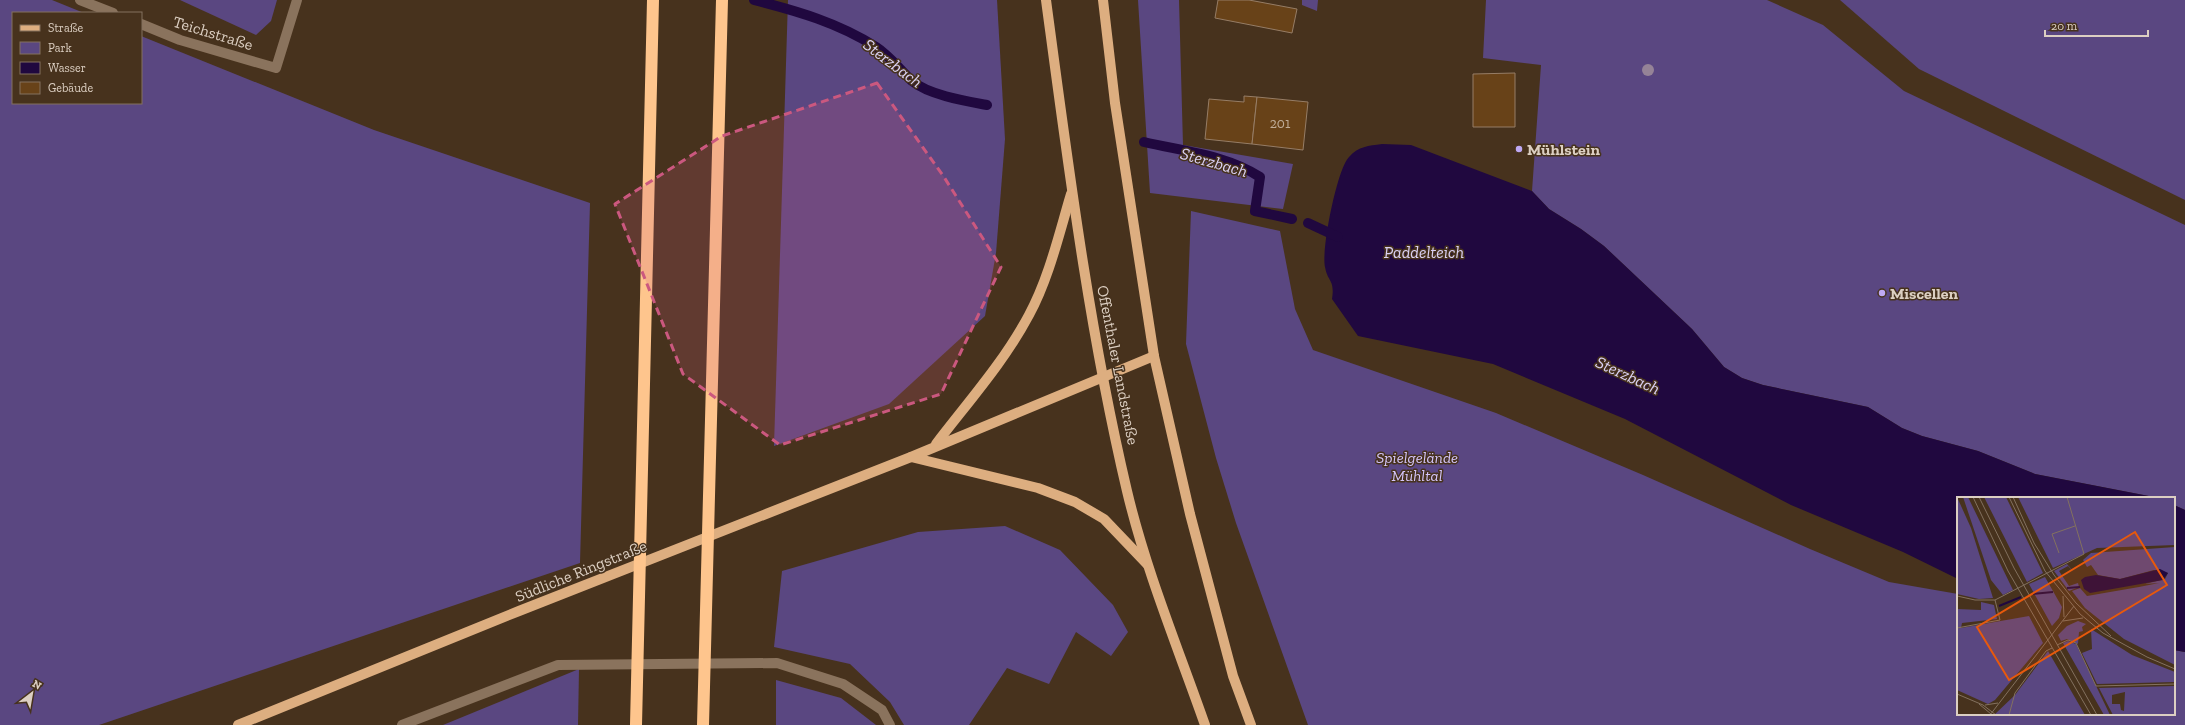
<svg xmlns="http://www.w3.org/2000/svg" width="2185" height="725" viewBox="0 0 2185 725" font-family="'Zilla Slab',serif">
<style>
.green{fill:#5a4781}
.water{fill:#20083f}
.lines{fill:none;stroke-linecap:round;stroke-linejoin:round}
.stream{stroke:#20083f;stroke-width:10}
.building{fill:#684218;stroke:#967d66}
.minor{stroke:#8a735d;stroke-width:10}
.major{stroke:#ddae80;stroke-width:10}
.highway-bridge{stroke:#fec58d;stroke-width:12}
.tree{fill:#958397}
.marked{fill:#cb587f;fill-opacity:0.2;stroke:#cb587f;stroke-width:3;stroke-dasharray:8 5;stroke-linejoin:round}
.poi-dot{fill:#bfa9f4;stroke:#47321d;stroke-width:1.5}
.labels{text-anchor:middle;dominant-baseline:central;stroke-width:3;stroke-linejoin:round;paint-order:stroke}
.number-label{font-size:14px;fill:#bfac98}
.street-label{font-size:16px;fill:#dccfc2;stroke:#47321d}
.poi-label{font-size:16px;font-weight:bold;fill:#dccfc2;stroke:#47321d;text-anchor:start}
.park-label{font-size:16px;font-style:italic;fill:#d4c5fb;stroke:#47321d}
.water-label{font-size:17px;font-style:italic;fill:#dbd1f5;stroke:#47321d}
.inset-river{fill:none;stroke:#20083f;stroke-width:2}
.inset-road{fill:none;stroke:#83715f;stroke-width:1}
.view{fill:#e8590c;fill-opacity:0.15;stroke:#e8590c;stroke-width:2}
.inset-edge{fill:none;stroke:#dccfc2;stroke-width:2}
</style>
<rect width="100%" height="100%" fill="#47321d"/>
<!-- green -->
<g class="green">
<path d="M0,0h52l32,13h-71v90h128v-67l233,94 216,73 -10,360 -481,162h-99z"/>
<path d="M180,0h97l-6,21 -15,14z"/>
<path d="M788,0h209l8,139 -9,114 -11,63 -96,88 -115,42z"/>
<path d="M1138,0h41l4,145 110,19 -10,45 -133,-16z"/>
<path d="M1302,0h16l-1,11 -15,-6z"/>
<path d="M1486,0h281l56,25 81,66 281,134v285l-11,-5v-7h-15l-124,-24 -57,-23 -56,-15 -20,-8 -34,-21 -105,-22 -21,-7 -18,-11 -32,-38 -88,-83 -23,-17 -32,-20 -17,-18 9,-126 -58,-7z"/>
<path d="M1840,0h345v200l-266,-131z"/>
<path d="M1191,211l89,20 15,78 18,41 183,63 147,62 167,74 79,33 69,12v120h216v-64l11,2v73h-877l-72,-202 -20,-65 -30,-114z"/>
<path d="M1005,526l55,24 53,55 15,27 -17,24 -35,-24 -27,52 -42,-16 -38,57h-65l-14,-23 -40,-38 -76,-17 8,-76 136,-39z"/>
<path d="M579,669l-1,56h-135z"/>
<path d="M776,680l65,18 35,27h-100z"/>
</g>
<!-- water -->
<g class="water">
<path d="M1382,144l29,1 121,46 17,18 32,20 23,17 88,83 32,38 18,11 21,7 105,22 34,21 20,8 56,15 57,23 124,24h-201v81l-55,-27 -112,-47 -166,-86 -132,-55 -135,-28 -26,-37c3,-20 -4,-16 -7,-32 -4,-17 12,-98 24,-110 10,-11 19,-11 33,-13z"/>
<path d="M2174,505l11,5v142l-11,-2z"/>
</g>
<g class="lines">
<!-- stream -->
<g class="stream">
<path d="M754,0c43,11 85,23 122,47 14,9 24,23 36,34 17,14 53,20 75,24"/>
<path d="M1144,142c38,9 83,13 116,35l-5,34 37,8"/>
<path d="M1308,223l30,14"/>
</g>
</g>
<!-- building -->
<g class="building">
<path d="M1218,0h31l48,9 -5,24 -77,-15z"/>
<path d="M1515,73v54h-42v-53z"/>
<path d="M1244,96l13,1 -5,47 -47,-5 4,-40 35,3z"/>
<path d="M1257,97l51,5 -5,48 -51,-6z"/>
</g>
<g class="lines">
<!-- minor -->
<g class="minor">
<path d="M80,0l33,13"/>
<path d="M141,24l39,16 96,28 21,-68"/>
<path d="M402,725l156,-60 219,-2 66,21 39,26 8,15"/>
</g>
<!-- major -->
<g class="major">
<path d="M1046,0c22,164 43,330 81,491 19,80 51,157 78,234"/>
<path d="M1103,0l12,103 39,253 36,158 43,162 18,49"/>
<path d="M936,444c32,-42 68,-82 93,-129 20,-37 30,-81 42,-121"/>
<path d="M911,457l127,31 37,14 29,17 43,45"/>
<path d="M238,725l281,-114 392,-154 243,-101"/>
</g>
<!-- highway-bridge -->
<g class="highway-bridge">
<path d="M636,725l17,-725"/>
<path d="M703,725l19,-725"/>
</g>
</g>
<!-- trees -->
<circle class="tree" cx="1648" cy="70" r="6"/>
<!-- marked area -->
<path class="marked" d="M877,83l67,94 57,90 -60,127 -161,51 -97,-71 -68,-170 107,-68z"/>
<!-- markers -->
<g class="poi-dot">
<circle cx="1519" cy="149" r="4"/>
<circle cx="1882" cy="293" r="4"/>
</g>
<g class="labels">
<!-- number labels -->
<g class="number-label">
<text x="1280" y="123">201</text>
</g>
<!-- street labels -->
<g class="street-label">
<text transform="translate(213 33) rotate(17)">Teichstraße</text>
<text transform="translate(1118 365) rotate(79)">Offenthaler Landstraße</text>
<text transform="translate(581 571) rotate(-22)">Südliche Ringstraße</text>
</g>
<!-- poi labels -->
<g class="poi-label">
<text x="1527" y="149">Mühlstein</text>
<text x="1890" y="293">Miscellen</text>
</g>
<!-- park labels -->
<g class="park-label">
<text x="1417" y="457">Spielgelände<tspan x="1417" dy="18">Mühltal</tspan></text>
</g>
<!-- water labels -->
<g class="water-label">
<text transform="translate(893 63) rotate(37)">Sterzbach</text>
<text transform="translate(1214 162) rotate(16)">Sterzbach</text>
<text x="1424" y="252">Paddelteich</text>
<text transform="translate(1628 375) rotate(25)">Sterzbach</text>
</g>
</g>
<!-- overview -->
<g transform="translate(1957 497)">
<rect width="218" height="218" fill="#47321d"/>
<path d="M0,0l14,31 22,70 -14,1 -22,-5zM6,0h5l45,93 -10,5 -12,-15zM27,0h22l37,76 -16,9zM61,0h157v48l-78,3 -44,20zM218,50v118l-51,-26 -39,-31 -13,-17 8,-3 7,8 52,-9 20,-4 -14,1 20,-5 3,-6 -14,-3 -34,9 -22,-4 -7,-10 -4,2 -4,-7 8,-7zM110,67l6,7 -5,-5 -9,5 10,15 9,-3 1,4 -10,4 -15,-20zM88,80l17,30 -3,11 -7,8 -23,-42zM24,105l13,3 3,14 -35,4 -1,5 68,-12 14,27 -48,57 -7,4 -31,-14v-81l24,1zM121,124l8,3 -4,3 1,4 -4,1 -1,12 -11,-5 -6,2 -3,-6 9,-9zM134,132l41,26 43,17v10l-78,2 -15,-31 10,-4zM111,144l8,3 34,71h-6l-41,-72zM91,154l37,64h-91l21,-20zM218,189v29h-62l-14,-27zM168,195l-1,19 -3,-1 -1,-6h-8v-9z" fill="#5a4781" fill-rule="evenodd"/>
<path d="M203,72l8,4 -5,7 -73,13 -6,-4 -3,-9 4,-3 11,-2 24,4z" fill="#20083f"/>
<path class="inset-river" d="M110,91l13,-1M75,97l21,-2M42,109l22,-9"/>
<path class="inset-road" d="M16,0l35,74 83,144M22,0l35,71 83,147M52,0l36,74 35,43 23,19 44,24 28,12M56,0l21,46 20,32 22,28 35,33M102,56l-7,-19 23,-8M0,99l18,4h20l89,-46 -17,-57M106,99l1,21M106,124l20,-3M0,131l43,-8 -5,-20M100,148l11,-5 8,3 20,43 79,-2M0,197l26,11 13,10M22,207l12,10M28,208l13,-2M33,218l84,-109M52,218l6,-22 31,-42 6,-3"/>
<path class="view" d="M178,35l32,53 -158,95 -32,-53z"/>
<rect width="218" height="218" class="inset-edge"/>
</g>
<!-- legend -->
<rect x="12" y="12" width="130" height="92" fill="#47321d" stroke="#83715f"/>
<rect x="20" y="25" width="20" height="6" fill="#ddae80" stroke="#83715f"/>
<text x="48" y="32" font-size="12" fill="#dccfc2">Straße</text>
<rect x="20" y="42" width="20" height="12" fill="#5a4781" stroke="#83715f"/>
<text x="48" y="52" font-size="12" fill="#dccfc2">Park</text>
<rect x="20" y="62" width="20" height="12" fill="#20083f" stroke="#83715f"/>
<text x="48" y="72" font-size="12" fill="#dccfc2">Wasser</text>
<rect x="20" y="82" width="20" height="12" fill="#684218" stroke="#83715f"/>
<text x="48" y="92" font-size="12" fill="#dccfc2">Gebäude</text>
<!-- north arrow -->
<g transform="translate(32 693) rotate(31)" stroke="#47321d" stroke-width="3" paint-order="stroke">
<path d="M0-3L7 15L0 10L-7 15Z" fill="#dccfc2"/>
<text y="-6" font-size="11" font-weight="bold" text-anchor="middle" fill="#dccfc2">N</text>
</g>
<!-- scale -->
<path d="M2045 30v6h103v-6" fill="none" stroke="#dccfc2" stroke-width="2"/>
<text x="2051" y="30" font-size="12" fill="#dccfc2" stroke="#47321d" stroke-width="3" paint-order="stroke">20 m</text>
</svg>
